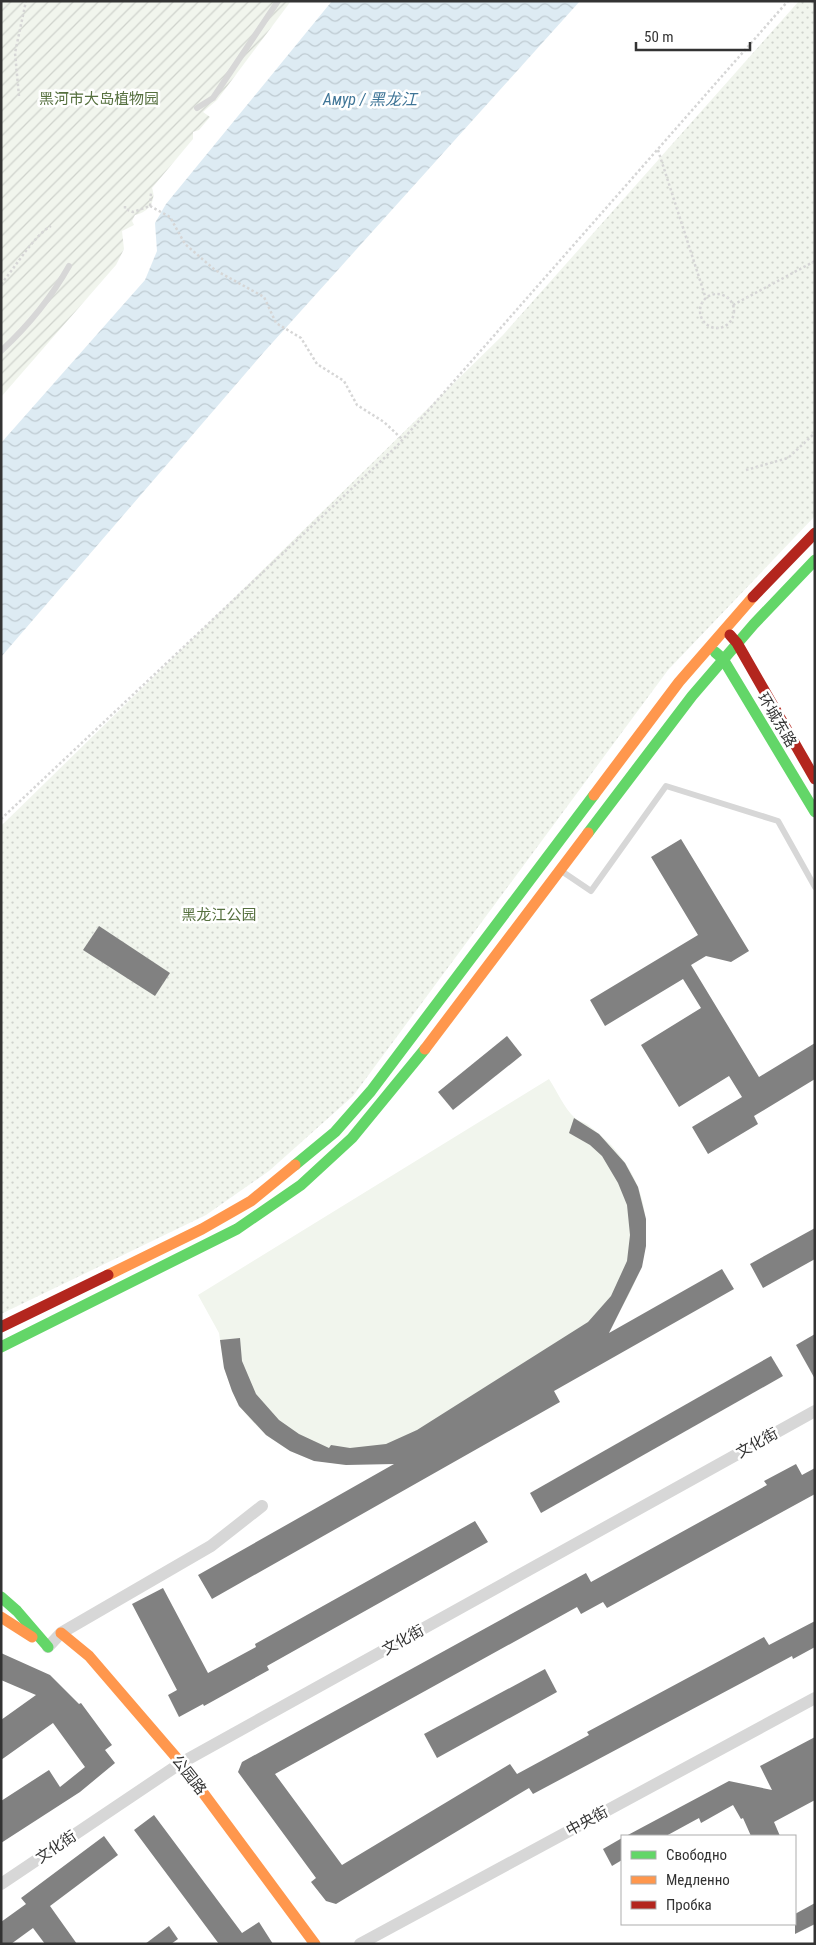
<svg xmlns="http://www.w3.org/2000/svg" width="816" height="1945" viewBox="0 0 816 1945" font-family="'Roboto Condensed','Noto Sans SC',sans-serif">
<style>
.park{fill:url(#park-dots)}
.garden{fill:url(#garden-furrows)}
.pitch{fill:#f1f5ed}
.water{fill:url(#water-waves)}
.building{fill:#818181}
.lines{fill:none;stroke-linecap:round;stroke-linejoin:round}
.path{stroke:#d6d6d6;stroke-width:2.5;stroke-dasharray:2.5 2.5;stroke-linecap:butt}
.lane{stroke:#d7d7d7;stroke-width:6}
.street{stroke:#d7d7d7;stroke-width:12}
.fast{stroke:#63d668;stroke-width:11}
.slow{stroke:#ff974d;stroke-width:11}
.jam{stroke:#b3261e;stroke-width:11}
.labels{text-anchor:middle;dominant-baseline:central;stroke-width:5;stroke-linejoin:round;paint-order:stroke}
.park-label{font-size:15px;fill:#56703f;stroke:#fff}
.street-label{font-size:15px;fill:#333;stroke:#fff}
.water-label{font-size:16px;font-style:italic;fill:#3f7597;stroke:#fff}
</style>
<defs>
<pattern id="park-dots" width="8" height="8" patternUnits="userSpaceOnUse" patternTransform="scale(1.25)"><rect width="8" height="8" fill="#f1f5ed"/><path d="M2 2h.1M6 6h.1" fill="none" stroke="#cfd2cc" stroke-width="1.8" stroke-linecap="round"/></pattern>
<pattern id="garden-furrows" width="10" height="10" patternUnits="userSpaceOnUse" patternTransform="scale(1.25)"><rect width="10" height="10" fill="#f1f5ed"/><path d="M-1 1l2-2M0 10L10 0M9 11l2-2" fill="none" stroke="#cfd2cc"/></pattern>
<pattern id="water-waves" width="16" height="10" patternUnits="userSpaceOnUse" patternTransform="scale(1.25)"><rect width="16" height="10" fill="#ddebf3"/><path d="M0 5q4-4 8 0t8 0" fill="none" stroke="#becad1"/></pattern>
</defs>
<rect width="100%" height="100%" fill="#fff"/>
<!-- park -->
<path class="park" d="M799,1h16v515l-147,154 -315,426 -84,75 -63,44 -205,99v-488l502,-491z"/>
<!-- garden -->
<path class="garden" d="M1,1h290l-74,99 -14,12 7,5 -11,13 -6,2v7l-41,49c5,13 -4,25 -17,27l-3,6 2,4 -12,6 2,18 -8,16 -115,132z"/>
<!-- pitch -->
<path class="pitch" d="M549,1079c8,12 15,29 26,39 3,3 9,4 13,7 8,6 16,13 23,20 51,55 42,122 0,178l-209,132 -56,10 -34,-5 -22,-9 -24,-16 -15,-15 -12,-14 -7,-15 -8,-23 -5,-35 -21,-38z"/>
<!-- water -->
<path class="water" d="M332,1h248l-316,351 -263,305v-214l144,-163 12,-29 -2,-28 11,-19z"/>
<!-- building -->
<g class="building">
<path d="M681,839l68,112 -18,11 -25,-6 -15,9 68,112 56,-34v36l-61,37 4,8 -50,30 -16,-27 50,-30 -13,-21 -50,31 -38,-62 60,-37 -18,-29 -78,47 -15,-26 108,-65 -47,-78z"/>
<path d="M99,926l71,47 -15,23 -72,-46z"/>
<path d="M507,1036l15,19 -69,55 -15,-18z"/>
<path d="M574,1118l25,16 26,29 13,24 8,32v27l-4,21 -33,66 113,-64 12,20 -180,102 6,11 -348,197 -14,-24 196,-111 -48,1 -32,-4 -24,-10 -24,-16 -27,-29 -7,-15 -8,-23 -4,-28 20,-2 2,23 14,33 23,26 20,14 30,14 2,-3 19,3 36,-4 31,-14 171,-108 23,-26 16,-35 3,-26 -3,-30 -9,-22 -16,-27 -12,-11 -21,-12z"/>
<path d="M815,1228v31l-52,29 -13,-24z"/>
<path d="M815,1334v45l-19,-34z"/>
<path d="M771,1356l12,20 -242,137 -11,-20z"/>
<path d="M796,1464l6,11 13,-7v26l-208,114 -4,-6 -22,12 -4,-7 -302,167 67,91 168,-101 7,10 72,-39 -2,-3 177,-95 5,8 46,-24v26l-22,12 -1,-3 -259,138 -4,-6 -193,116 -10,-3 -15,-19 5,-4 -78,-106 4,-10 344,-189 5,9 176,-97 -3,-4z"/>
<path d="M475,1521l13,21 -221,124 2,4 -65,36 -1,-2 -24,13 -11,-22 9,-5 -45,-86 31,-16 45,85 48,-26 -1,-3z"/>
<path d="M1,1653l49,22 29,29 2,-1 31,42 -7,5 10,13 -35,29 -79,51v-42l48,-31 11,17 25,-20 -32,-44 -52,37v-40l35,-25 -35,-15z"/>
<path d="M545,1669l12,23 -120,66 -13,-24z"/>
<path d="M815,1737v63l-41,22 6,14h-29l-8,-18 -2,1 -8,-14 -32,18 -2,-5 -33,18h-40l103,-55 43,9 -12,-24z"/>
<path d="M154,1815l88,118 17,-11 14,22h-54l-85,-114z"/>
<path d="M104,1836l14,19 -68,51 27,38h-32l-12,-16 -22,16h-10v-22l25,-18 -5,-6z"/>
<path d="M622,1838v22l-10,6 -9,-17z"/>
<path d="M815,1903v21l-20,10v-20z"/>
<path d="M169,1926l9,13 -7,5h-26z"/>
</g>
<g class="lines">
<!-- path -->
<g class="path">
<path d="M19,96l-4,-43 11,-52"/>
<path d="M658,150l48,149"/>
<path d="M125,206v3l8,3 17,-6"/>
<path d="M150,206l20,11 15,27 30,26 49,27 12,26 25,15 16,26 27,17 13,24 27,17 18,17"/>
<path d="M150,206l1,-13"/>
<path d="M1,284c14,-16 33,-49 50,-58"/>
<circle cx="717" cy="311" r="17"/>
<path d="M733,305l82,-44"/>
<path d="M746,470l42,-12 27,-25"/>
<path d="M1,819l396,-373 391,-445"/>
</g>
<!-- lane -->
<g class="lane">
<path d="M197,108l16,-10 65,-97"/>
<path d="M1,351c27,-25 50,-53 68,-85"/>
<path d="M560,870l31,21 75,-105 112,35 37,66"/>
</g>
<!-- street -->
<g class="street">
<path d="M48,1647l13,-14 150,-87 51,-40"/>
<path d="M1,1884l180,-121 634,-352"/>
<path d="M360,1944l455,-246"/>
</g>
<!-- fast -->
<g class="fast">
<path d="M715,652l8,7 92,153"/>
<path d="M588,833l104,-137 62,-72 61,-64"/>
<path d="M295,1165l40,-33 36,-41 223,-296"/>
<path d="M1,1347l236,-118 64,-44 51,-47 73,-89"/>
<path d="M1,1597l16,14 31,36"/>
</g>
<!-- slow -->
<g class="slow">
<path d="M594,795l85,-113 74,-85"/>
<path d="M425,1049l163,-216"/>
<path d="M108,1275l94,-46 49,-28 44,-36"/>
<path d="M1,1617l31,20"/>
<path d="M61,1633l28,23 92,107 134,181"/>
</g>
<!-- jam -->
<g class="jam">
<path d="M753,597l62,-64"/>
<path d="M730,635l7,8 78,136"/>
<path d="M1,1327l107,-52"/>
</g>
</g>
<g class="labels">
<!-- park labels -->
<g class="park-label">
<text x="99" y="99">黑河市大岛植物园</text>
<text x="219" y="915">黑龙江公园</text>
</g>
<!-- street labels -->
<g class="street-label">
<text transform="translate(777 720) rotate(59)">环城东路</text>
<text transform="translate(757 1443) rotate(-29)">文化街</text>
<text transform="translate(403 1640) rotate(-29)">文化街</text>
<text transform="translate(189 1775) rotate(52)">公园路</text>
<text transform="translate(587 1821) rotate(-28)">中央街</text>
<text transform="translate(56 1847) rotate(-34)">文化街</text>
</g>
<!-- water labels -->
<g class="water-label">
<text x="370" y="99">Амур / 黑龙江</text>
</g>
</g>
<!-- border -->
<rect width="816" height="1945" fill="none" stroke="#333333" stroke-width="5"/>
<!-- legend -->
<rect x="621" y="1835" width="175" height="90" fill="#ffffff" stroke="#adadad"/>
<rect x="631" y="1851" width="25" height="8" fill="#63d668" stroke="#adadad"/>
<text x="666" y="1860" font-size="15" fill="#333333">Свободно</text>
<rect x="631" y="1876" width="25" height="8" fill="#ff974d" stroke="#adadad"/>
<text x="666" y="1885" font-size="15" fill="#333333">Медленно</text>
<rect x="631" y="1901" width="25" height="8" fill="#b3261e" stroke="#adadad"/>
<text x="666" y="1910" font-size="15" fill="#333333">Пробка</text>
<!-- scale -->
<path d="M636 42v8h114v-8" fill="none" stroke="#333333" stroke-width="2.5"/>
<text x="644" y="42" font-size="15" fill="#333333" stroke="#ffffff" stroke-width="4" paint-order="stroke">50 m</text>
</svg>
